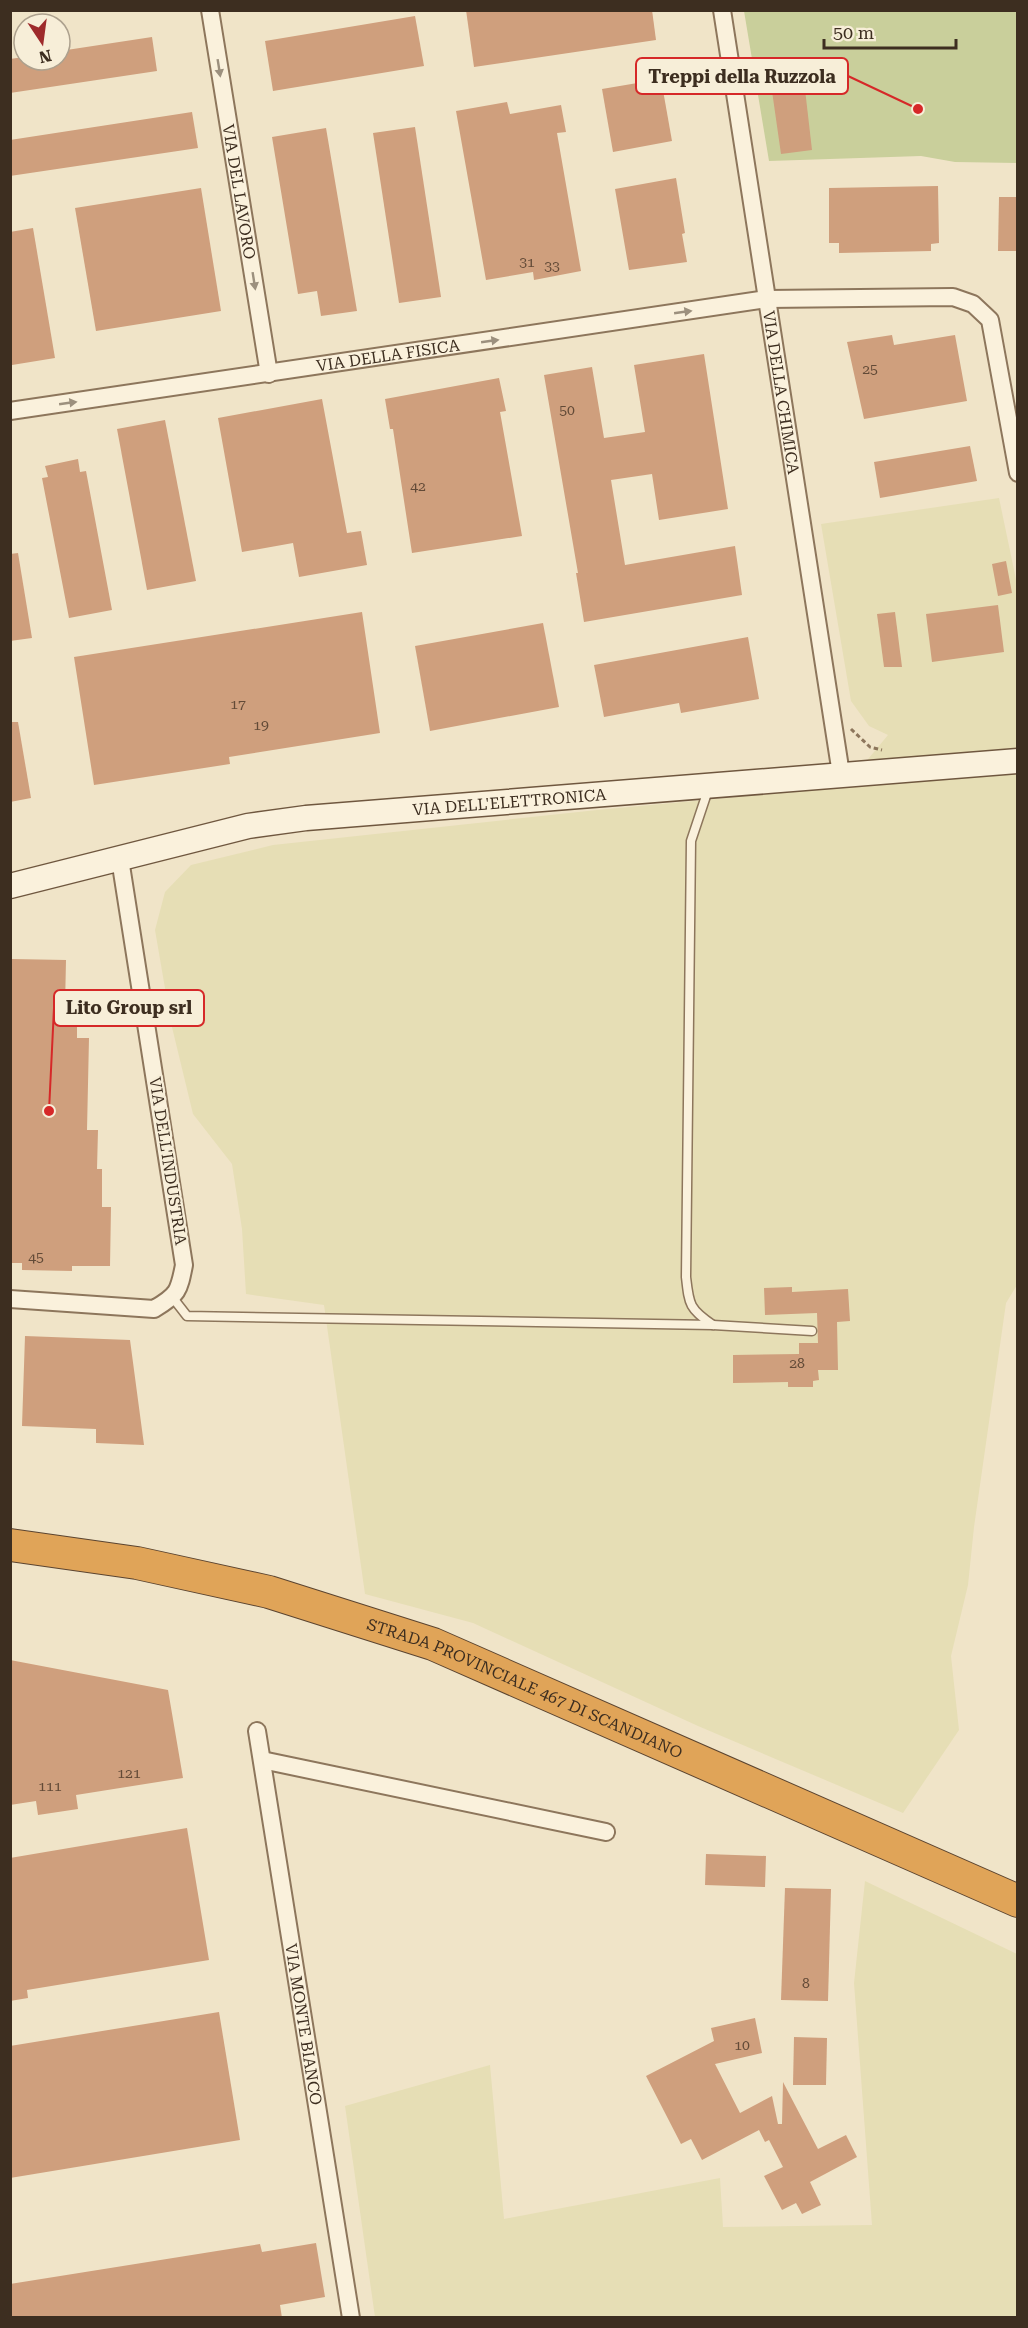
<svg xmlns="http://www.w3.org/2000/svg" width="1028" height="2328" viewBox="0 0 1028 2328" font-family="'Roboto Serif',serif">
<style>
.farmland{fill:#e6deb5}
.green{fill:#c9cf9b}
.building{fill:#cf9f7d}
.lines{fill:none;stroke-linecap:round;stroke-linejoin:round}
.lane-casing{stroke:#8d765c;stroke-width:11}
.street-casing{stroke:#8d765c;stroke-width:20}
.secondary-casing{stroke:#6f573f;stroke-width:27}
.highway-casing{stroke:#5b4430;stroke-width:34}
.path{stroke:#8d765c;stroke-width:3;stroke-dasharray:4.5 3;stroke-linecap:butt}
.lane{stroke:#faf1dc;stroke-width:8}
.street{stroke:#faf1dc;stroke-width:16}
.secondary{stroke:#faf1dc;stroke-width:24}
.highway{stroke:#e0a458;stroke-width:32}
.oneway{fill:#9c907e}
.labels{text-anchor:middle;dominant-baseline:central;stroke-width:4.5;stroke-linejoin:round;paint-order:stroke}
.number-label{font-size:14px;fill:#624a37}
.street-label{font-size:16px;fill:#3d2e20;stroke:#f7eed8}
.leader{fill:none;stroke:#d62828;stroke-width:2}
.callout-dot{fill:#d62828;stroke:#f7eed8;stroke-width:2}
.callout{fill:#f7eed8;stroke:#d62828;stroke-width:2}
.callout-label{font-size:18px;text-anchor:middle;font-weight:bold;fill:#3d2e20}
</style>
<rect width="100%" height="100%" fill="#f0e4c8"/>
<!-- farmland -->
<g class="farmland">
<path d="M999,498l19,91 -1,696 -11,18 -32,224 -6,58 -17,71 8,74 -56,83 -205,-87 -225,-103 -108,-29 -41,-289 -78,-11 -4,-65 -10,-65 -39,-50 -22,-91 -16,-93 10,-38 26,-27 82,-20 324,-35 248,-23 43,-52 -19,-9 -18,-25 -30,-177z"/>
<path d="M865,1881l152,73v363h-642l-30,-211 145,-41 14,154 216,-41 3,49 149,-2 -18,-242z"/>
</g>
<!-- green -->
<path class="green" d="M744,11h273v152l-62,-1 -34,-6 -152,5z"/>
<!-- building -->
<g class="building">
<path d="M466,10h186l4,30 -182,27z"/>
<path d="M415,16l9,50 -151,25 -8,-50z"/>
<path d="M152,37l5,34 -147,22v-34l14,-2v3h36v-9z"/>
<path d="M803,72l9,78 -31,4 -11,-77z"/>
<path d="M661,79l11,62 -59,11 -11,-63z"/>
<path d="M507,102l3,12 51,-9 5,27 -9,1 24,138 -47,9 -1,-8 -47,8 -30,-169z"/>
<path d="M192,112l6,36 -188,28v-36z"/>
<path d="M415,127l26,170 -42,6 -26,-170z"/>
<path d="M326,128l31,183 -36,5 -4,-25 -19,3 -26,-157z"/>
<path d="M676,178l9,55 -3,1 5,28 -58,8 -14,-81z"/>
<path d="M938,186l1,57 -8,1v7l-92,2v-10h-10v-55z"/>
<path d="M201,188l20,123 -125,20 -21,-123z"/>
<path d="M999,197h18v54h-19z"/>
<path d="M33,228l22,130 -43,7 -2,-133z"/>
<path d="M892,335l2,10 61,-10 12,66 -103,18 -17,-77z"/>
<path d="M704,354l24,155 -69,11 -7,-46 -41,6 14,85 110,-19 7,49 -158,27 -8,-49h2l-34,-198 48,-8 12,71 41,-6 -11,-67z"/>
<path d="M499,378l7,33 -6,1 22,124 -110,17 -19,-124h-3l-5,-30z"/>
<path d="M322,399l25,134 14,-2 6,34 -68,12 -6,-34 -51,9 -24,-134z"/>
<path d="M165,420l31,161 -49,9 -30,-161z"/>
<path d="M970,446l7,35 -97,17 -6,-36z"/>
<path d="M78,459l2,13 6,-1 26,139 -43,8 -27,-140 6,-1 -3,-11z"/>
<path d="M18,553l14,85 -22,3v-87z"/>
<path d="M1006,561l6,32 -14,3 -6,-32z"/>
<path d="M998,605l6,47 -72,10 -6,-48z"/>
<path d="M362,612l18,121 -151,24 1,7 -136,21 -20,-128z"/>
<path d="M895,612l7,55h-18l-7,-53z"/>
<path d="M543,623l16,84 -129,24 -15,-85z"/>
<path d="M748,637l11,62 -78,14 -2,-10 -75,14 -10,-52z"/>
<path d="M10,722h8l13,76 -21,4z"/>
<path d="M12,959l54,1 -1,47h12v31h12l-2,92h11l-1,39h5v38h9l-1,59h-38v5l-50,-1v-7h-12z"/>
<path d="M792,1287v5l56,-3 2,32 -13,1 1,48h-20l1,10 -6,1v6h-25v-5l-55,1v-28l66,-1v-11h19l-1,-30 -52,2 -1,-27z"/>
<path d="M25,1336l105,4 14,105 -48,-2v-14l-74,-3z"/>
<path d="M10,1660l158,30 15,88 -107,17 2,14 -40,6 -2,-14 -26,4z"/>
<path d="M187,1828l22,132 -182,30 1,8 -18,3v-143z"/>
<path d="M706,1854l60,2 -1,31 -60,-2z"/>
<path d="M785,1888l46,1 -3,112 -47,-1z"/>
<path d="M219,2012l21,128 -230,38v-132z"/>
<path d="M755,2018l7,35 -47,11 25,49 32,-17 6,28h4l1,-42 35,67 28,-14 11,22 -47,25 11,23 -19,9 -6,-11 -14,7 -18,-34 19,-9 -14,-27 -4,2 -6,-12 -57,30 -11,-21 -10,5 -35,-68 68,-35 -3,-13z"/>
<path d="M794,2037l33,1 -1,47h-33z"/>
<path d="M316,2243l9,54 -45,8 2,13h-272v-34l250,-40 2,8z"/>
</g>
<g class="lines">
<defs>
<g id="lane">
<path d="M709,787l-18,54 -5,436c3,27 3,32 27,48"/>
<path d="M173,1298l14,18 526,9 99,6"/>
</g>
<g id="street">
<path id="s1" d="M210,10l59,364"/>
<path id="s2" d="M722,10l119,764"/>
<path id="s3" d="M10,411l757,-112 186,-2 20,7 17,16 28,153"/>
<path d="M10,1299l144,10c24,-14 25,-18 30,-44l-64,-406"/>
<path id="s4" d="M257,1731l94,587"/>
<path d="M262,1760l344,72"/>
</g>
<g id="secondary">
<path id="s5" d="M10,886l238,-60 58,-8 712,-57"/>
</g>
<g id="highway">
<path id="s6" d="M10,1545l127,18 132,29 164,52 585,257"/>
</g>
</defs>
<!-- lane casing -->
<use href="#lane" class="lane-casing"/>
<!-- street casing -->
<use href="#street" class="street-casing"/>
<!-- secondary casing -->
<use href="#secondary" class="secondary-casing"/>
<!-- highway casing -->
<use href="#highway" class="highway-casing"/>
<!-- path -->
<path class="path" d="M851,729l19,18 12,3"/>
<!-- lane -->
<use href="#lane" class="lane"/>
<!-- street -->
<use href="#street" class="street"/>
<!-- secondary -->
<use href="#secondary" class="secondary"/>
<!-- highway -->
<use href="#highway" class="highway"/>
</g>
<!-- one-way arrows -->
<defs><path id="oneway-solid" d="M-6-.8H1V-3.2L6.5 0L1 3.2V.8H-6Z" transform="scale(1.5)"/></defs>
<g class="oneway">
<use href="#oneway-solid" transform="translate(219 68) rotate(81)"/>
<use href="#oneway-solid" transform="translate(254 281) rotate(81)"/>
<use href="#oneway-solid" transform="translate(683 312) rotate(-8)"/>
<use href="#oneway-solid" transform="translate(490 341) rotate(-8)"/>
<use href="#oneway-solid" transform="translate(68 403) rotate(-8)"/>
</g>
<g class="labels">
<!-- number labels -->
<g class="number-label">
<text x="527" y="262">31</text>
<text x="552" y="266">33</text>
<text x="870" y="369">25</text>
<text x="567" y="410">50</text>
<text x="418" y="486">42</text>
<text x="238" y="704">17</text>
<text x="261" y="725">19</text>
<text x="36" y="1257">45</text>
<text x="797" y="1363">28</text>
<text x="129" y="1773">121</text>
<text x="50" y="1786">111</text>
<text x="806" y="1983">8</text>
<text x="742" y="2045">10</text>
</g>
<!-- street labels -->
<g class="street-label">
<text stroke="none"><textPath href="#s1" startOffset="184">VIA DEL LAVORO</textPath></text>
<text stroke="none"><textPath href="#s3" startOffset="382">VIA DELLA FISICA</textPath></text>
<text stroke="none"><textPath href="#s2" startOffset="387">VIA DELLA CHIMICA</textPath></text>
<text stroke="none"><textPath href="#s5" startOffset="508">VIA DELL'ELETTRONICA</textPath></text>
<text transform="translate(168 1161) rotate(81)">VIA DELL'INDUSTRIA</text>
<text stroke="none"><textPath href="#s6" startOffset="537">STRADA PROVINCIALE 467 DI SCANDIANO</textPath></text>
<text stroke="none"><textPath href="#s4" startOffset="297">VIA MONTE BIANCO</textPath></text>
</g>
</g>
<!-- callouts -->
<path class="leader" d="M918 109L848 76M49 1111L54 1008"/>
<g class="callout-dot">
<circle cx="918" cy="109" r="6"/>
<circle cx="49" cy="1111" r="6"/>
</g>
<g class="callout">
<rect x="636" y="58" width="212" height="36" rx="6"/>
<rect x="54" y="990" width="150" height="36" rx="6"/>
</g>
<g class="callout-label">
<text x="742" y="83">Treppi della Ruzzola</text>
<text x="129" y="1014">Lito Group srl</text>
</g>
<!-- border -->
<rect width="1028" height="2328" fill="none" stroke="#3d2e20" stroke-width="24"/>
<!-- north arrow -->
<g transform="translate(42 42) rotate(167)"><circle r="28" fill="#f7eed8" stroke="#ada18e" stroke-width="1.5"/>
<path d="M0-4.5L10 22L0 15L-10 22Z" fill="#9e2a2b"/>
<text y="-9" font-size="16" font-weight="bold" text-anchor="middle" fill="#3d2e20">N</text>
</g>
<!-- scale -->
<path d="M824 39v9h132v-9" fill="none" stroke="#3d2e20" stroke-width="3"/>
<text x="833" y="39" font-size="18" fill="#3d2e20" stroke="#f7eed8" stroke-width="4.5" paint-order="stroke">50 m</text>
</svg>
